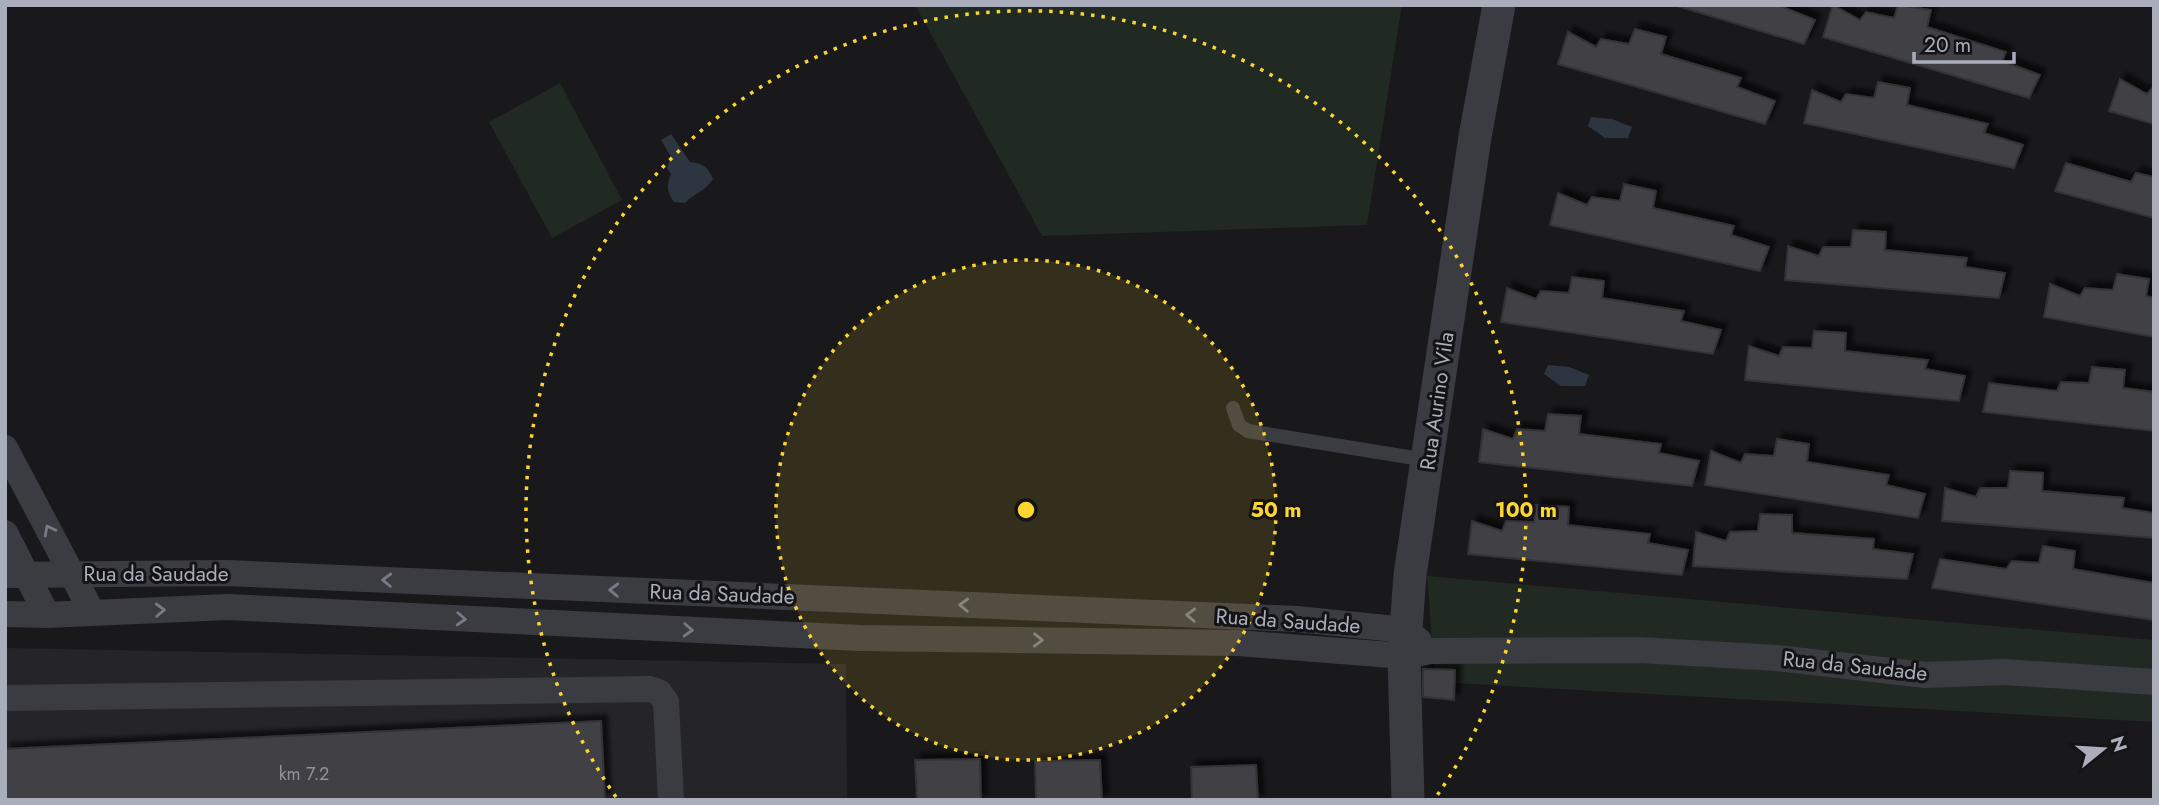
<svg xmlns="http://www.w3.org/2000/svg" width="2159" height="805" viewBox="0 0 2159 805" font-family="Jost,sans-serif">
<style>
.built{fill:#252428}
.green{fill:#202922}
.water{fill:#2d3540}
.building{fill:#404045;stroke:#333237;stroke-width:2;filter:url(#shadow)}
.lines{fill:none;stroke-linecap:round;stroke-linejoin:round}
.service{stroke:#3b3b42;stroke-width:14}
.minor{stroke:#3b3b42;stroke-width:26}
.tertiary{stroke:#3b3b42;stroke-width:33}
.oneway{stroke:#787a85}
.ring{fill:none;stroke:#fdd52f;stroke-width:3.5;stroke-dasharray:3.5 7}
.labels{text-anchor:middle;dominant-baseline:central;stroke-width:6;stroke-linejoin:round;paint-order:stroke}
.number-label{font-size:18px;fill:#90929e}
.street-label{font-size:21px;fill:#aaadbb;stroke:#141316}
.centre{fill:#fdd52f;stroke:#141316;stroke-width:3.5}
.ring-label{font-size:21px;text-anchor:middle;font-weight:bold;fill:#fdd52f;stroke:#141316;stroke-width:6;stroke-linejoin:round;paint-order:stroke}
</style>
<defs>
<filter id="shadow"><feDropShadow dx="6" dy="-6" stdDeviation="2" flood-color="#0009"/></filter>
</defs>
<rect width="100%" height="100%" fill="#19181b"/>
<!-- built -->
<path class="built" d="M5,648l841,16 1,136h-842z"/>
<!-- green -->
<g class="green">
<path d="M915,5h487l-35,220 -325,11z"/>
<path d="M560,83l62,117 -70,38 -63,-116z"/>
<path d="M1427,576l727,64v82l-719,-40z"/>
</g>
<!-- water -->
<g class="water">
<path d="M1591,117l21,2 20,8 -4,11h-23l-17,-12z"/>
<path d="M671,134l19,28c13,1 18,5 23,17 -7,12 -19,14 -28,24l-11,-1c-7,-10 -8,-17 -3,-28l-4,-6 4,-11 -10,-17z"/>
<path d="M1548,365l21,2 20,8 -4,11h-24l-17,-12z"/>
</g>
<!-- building -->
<g class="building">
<path d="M1674,5h104l37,15 -11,24z"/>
<path d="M1833,5l27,15 6,-8 28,6 4,-13 33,5 -4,17 79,25 -4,9 38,14 -11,23 -206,-61z"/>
<path d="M1635,29l31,8 -5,17 80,24 -4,9 38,14 -10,23 -207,-60 10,-32 28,15 5,-8 28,5z"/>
<path d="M2120,79l27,15 7,-8v38l-45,-13z"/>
<path d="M1878,82l32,6 -3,17 81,19 -4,9 39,12 -9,23 -210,-45 8,-33 29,12 5,-8 28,4z"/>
<path d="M2066,163l65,19 5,-9 18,4v41l-99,-27z"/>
<path d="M1624,184l32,7 -3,17 81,18 -3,9 38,12 -9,24 -210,-46 8,-32 29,12 5,-8 28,4z"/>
<path d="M1853,230l33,2 -1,18 82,8 -2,9 40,6 -6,25 -214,-18 3,-34 31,10 4,-9h28z"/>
<path d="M2117,274l32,5 -3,17 8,2v39l-110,-20 6,-33 30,12 5,-8 28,2z"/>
<path d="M1572,277l32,4 -2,17 82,13 -3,10 40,9 -8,24 -212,-32 6,-34 29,11 5,-8 28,2z"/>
<path d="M1814,331l32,2 -1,18 83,9 -3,9 40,7 -6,25 -214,-21 4,-34 30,10 4,-9 29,1z"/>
<path d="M2092,367l33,3 -2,18 31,4v39l-171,-19 6,-29 68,8 4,-9 28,1z"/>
<path d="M1548,414l33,2 -2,18 82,10 -2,9 40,8 -7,25 -213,-24 4,-33 30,10 4,-10 28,2z"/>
<path d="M1777,439l32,5 -2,18 82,13 -3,10 39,9 -7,24 -213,-33 6,-34 30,12 4,-9 29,2z"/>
<path d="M2010,471l33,2 -1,18 82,7 -2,10 32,5v25l-212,-17 3,-33 31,9 4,-9h28z"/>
<path d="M1536,505l33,2 -1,18 82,9 -2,9 40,7 -6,25 -214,-21 4,-33 30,10 4,-10 28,1z"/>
<path d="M1760,514l32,1v18l82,6 -1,10 40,5 -6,25 -214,-13 3,-34 30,9 4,-9 28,-1z"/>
<path d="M2043,546l32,5 -2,18 81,14v37l-222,-32 8,-29 66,10 6,-8 27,2z"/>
<path d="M1423,669l32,1 -1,30 -31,-3z"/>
<path d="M601,721l4,79h-600v-51z"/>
<path d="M980,759l1,41h-64l-2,-40z"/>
<path d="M1100,760l2,40h-66l-1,-39z"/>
<path d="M1256,765l2,35h-66l-1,-33z"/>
</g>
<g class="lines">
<!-- service -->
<path class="service" d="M1233,408l6,17 9,6 179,29"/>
<!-- minor -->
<g class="minor">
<path d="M5,448l87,164"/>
<path d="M5,533l42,82"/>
<path d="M5,575l221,-2 1071,46 109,11 13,11"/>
<path d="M5,614l42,1 181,-8 632,31 377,5 167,13 27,-5 208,-1 138,8 148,17 80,-3 149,10"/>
<path d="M5,698l645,-9 9,3 7,10 5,98"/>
</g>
<!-- tertiary -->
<path class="tertiary" d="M1408,800l-4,-144 6,-81 65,-438 24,-132"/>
</g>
<!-- one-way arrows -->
<defs><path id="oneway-chevron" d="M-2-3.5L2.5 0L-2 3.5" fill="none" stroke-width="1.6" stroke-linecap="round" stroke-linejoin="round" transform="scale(1.75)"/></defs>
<g class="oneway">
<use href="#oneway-chevron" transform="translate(49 530) rotate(-118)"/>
<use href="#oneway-chevron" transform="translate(387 580) rotate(-178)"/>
<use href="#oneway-chevron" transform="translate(614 590) rotate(-178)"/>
<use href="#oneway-chevron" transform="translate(964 605) rotate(-178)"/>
<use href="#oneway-chevron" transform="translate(160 610) rotate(-2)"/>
<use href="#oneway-chevron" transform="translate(1191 615) rotate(-178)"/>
<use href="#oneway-chevron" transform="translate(461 619) rotate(3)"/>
<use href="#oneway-chevron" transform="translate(688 630) rotate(3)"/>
<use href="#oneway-chevron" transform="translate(1038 640) rotate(1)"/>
</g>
<!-- distance rings -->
<circle cx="1026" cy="510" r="250" fill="#fdd52f" fill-opacity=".12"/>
<g class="ring">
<circle cx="1026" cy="510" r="250"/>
<path d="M616 797A500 500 0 1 1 1436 797"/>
</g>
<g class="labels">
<!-- number labels -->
<g class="number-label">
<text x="304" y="774">km 7.2</text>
</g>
<!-- street labels -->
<g class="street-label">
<text transform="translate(1437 401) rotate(-82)">Rua Aurino Vila</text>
<text x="156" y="574">Rua da Saudade</text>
<text transform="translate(722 594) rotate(2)">Rua da Saudade</text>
<text transform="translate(1288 621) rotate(4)">Rua da Saudade</text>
<text transform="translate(1855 666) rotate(6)">Rua da Saudade</text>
</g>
</g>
<circle cx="1026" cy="510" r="10" class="centre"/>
<g class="ring-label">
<text x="1276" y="517">50 m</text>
<text x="1526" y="517">100 m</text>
</g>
<!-- border -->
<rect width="2159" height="805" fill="none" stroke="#aaadbb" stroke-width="14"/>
<!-- north arrow -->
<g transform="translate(2103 749) rotate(72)" stroke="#141316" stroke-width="5" paint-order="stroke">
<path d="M0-5L12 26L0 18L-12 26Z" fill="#aaadbb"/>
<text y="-10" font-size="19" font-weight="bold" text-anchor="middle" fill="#aaadbb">N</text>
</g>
<!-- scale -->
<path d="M1914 52v10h100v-10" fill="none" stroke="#aaadbb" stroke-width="3.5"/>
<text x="1924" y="52" font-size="21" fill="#aaadbb" stroke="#141316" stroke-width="5" paint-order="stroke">20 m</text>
</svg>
